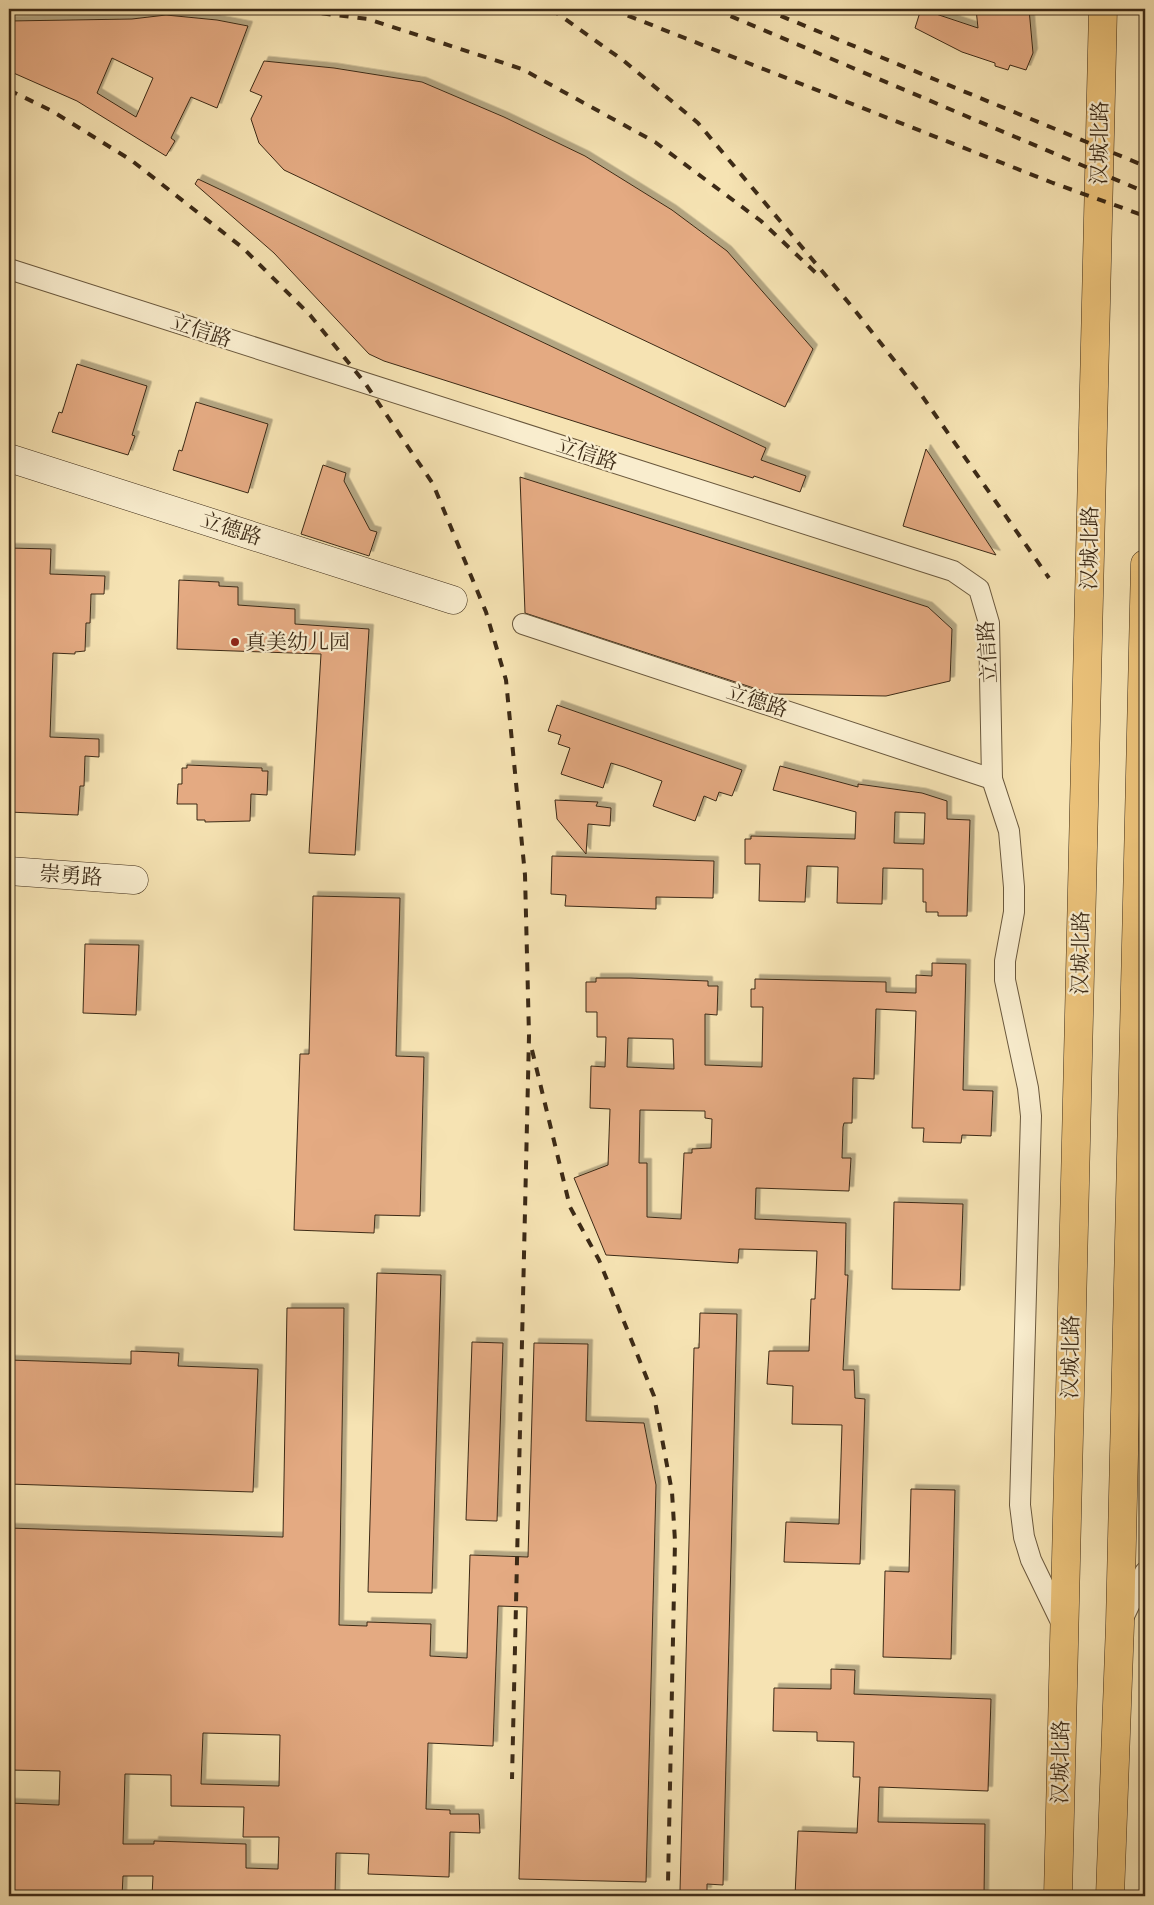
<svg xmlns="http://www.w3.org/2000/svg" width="1154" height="1905" viewBox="0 0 1154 1905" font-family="Cardo,'Noto Serif SC',serif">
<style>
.building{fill:#e4aa82;stroke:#3c2a16;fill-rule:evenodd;filter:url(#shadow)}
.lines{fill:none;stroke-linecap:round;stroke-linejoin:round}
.street-casing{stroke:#6a583d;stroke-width:22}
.secondary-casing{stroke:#3c2a16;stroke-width:29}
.primary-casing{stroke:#3c2a16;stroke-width:29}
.street{stroke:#f9edce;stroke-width:20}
.secondary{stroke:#f9edce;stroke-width:28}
.primary{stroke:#ebc27a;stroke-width:28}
.rail{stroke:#3c2a16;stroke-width:4;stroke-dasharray:9 9;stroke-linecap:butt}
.poi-dot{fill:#8f2418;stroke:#f9edce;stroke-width:2}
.labels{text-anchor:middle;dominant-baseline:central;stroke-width:4.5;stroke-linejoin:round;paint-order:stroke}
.street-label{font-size:21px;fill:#3c2a16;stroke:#f9edce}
.poi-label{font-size:21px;fill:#3c2a16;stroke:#f9edce;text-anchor:start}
</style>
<defs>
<filter id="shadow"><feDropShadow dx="4.5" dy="-4.5" stdDeviation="0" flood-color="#0004"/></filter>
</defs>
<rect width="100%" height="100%" fill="#f6e3b3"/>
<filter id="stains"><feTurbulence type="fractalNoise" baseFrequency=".004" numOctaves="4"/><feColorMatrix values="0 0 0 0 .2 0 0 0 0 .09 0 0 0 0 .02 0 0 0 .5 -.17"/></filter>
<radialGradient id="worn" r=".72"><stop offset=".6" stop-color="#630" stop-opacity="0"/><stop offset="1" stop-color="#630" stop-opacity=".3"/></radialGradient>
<!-- building -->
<g class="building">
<path d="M921,9l57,19 -2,-19h53l4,44 -7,17 -16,-5 -2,5 -13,-4v-3l-33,-11 -47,-24z"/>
<path d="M166,15l51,5 31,6 -31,82 -26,-11 -20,41 4,3 -9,15 -89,-55 -68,-30v-50l123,-2zM112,58l41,20 -17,39 -39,-24z"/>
<path d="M264,61l70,7 88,14 82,35 81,39 87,54 55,41 86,98 -28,58 -501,-237 -25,-27 -8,-24 11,-23 -12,-5z"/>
<path d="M198,179l568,269 -5,12 45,16 -6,16 -46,-16 -1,2 -369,-117 -15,-7 -95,-101 -79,-69z"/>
<path d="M77,364l70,22 -15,49 3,1 -7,19 -76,-23 7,-20 3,1z"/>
<path d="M196,402l72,22 -20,69 -75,-23 6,-20 3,1z"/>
<path d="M926,449l70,106 -93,-29z"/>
<path d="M323,465l23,8 -2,8 26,49 7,2 -8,24 -68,-22z"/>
<path d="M520,477l408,130 24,22 -2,52 -64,15 -114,-2 -247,-81z"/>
<path d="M9,548l42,1 -1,25 55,2 -1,18h-13l-1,29h-4l-1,28 -10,1v2l-22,-1 -3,84 49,2v18l-14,-1 -1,30h-4l-2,29 -69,-3z"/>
<path d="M179,580l40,2v4l19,1v18l57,4v15l74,5 -14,226 -46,-2 12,-199 -144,-5z"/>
<path d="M557,705l185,65 -10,26 -13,-4 -3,9 -12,-5 -9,25 -42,-15 9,-25 -38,-14 -13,-4 -8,25 -42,-14 9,-26 -12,-4 3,-9 -13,-4z"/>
<path d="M187,765l75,3v3h6l-1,24 -16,-1 -1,27 -45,1v-2h-8v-16h-20l1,-20h4v-16h5z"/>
<path d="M780,766l78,21v-3l64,9 25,8v18l23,1 -3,96h-29v-4h-12v-10h-3v-33l-40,-1 -1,36 -45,-1 1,-36 -31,-1 -2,36 -46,-1 1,-37h-15v-25h6v-3l104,3 1,-27 -83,-22zM895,812l30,1 -1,31 -30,-1z"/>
<path d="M555,800l43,2 -2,4 15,2 -1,18 -22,-2 -2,30 -29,-35z"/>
<path d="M552,856l162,5 -1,37 -57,-1v12l-91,-3 1,-11 -15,-1z"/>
<path d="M313,896l87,2 -4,158 28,1 -4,159 -45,-1 -1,18 -80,-3 6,-176h9z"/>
<path d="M85,944l54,1 -3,70 -53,-2z"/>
<path d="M932,963l34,1 -3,126 30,1 -2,45 -29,-1 -1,8 -38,-1 1,-14h-12l4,-117 -40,-2 -2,70 -21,-1 -1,45h-8l-1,4 -1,31h9l-2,33 -93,-3 -1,31 91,4 -1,52h3l-5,95h11l1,28 10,1 -5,165 -76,-2 2,-40 53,2 3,-99 -50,-1 1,-38 -26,-2 2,-33h40l2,-52h4l2,-48 -78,-2 -1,14 -132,-8 -32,-77 34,-13 2,-56 -20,-1 1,-42 14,1 1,-30h-9v-25h-11v-30h10v-4h34l78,3v5h10l-1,29 -12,-1v51l57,2 1,-60h-12v-18h4v-10l131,3v10l30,1v-18l16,1zM628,1038l45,1 1,30 -47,-2zM640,1110l65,1v7l7,1 -1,29 -19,1v4h-8l-3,66 -34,-2v-54h-8z"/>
<path d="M894,1202l69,2 -3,86 -68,-1z"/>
<path d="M377,1273l64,2 -9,318 -64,-1z"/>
<path d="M287,1308h57l-5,317 28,1v-4l64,2 -1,32 37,2 3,-103 58,2 6,-214 54,1 -2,77 58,2 12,62 -10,397 -127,-3 8,-272 -29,-1 -5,140 -65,-3 -2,66 24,1v4h29l1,19 -30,-1 -1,45 -81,-3 1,-20 -33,-1 -1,43h-183l1,-20h-30l-1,20h-113v-93l50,2 1,-34 -51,-1v-242l274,9zM203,1733l77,2 -1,51 -78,-2zM125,1774l46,1v31l73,1 -1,30h36l-1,32 -32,-1v-24l-92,-3v3h-31z"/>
<path d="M700,1313l37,1 -14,571 -16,-1v8l-27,-1 14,-543h5z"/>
<path d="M472,1342l31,1 -6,178 -31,-1z"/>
<path d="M131,1351l48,2 -1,13 80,3 -5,123 -244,-8v-124l122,4z"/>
<path d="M911,1489l44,1 -4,169 -68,-2 2,-86 24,1z"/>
<path d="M831,1669l24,1 -1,24 137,5 -3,92 -109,-4 -1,35 107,2 -1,72h-189l3,-65 59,2 3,-56h-7l1,-35 -37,-1v-9l-44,-1 1,-43 57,1z"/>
</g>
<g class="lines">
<defs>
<g id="street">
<path d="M9,269l944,302 26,18 10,34 3,156 17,52 5,56v25l-9,49v19l23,108 3,28 -11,389 4,32 7,23 32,66"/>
<path d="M523,624l469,155"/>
<path d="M1123,1618l22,-46"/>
</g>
<g id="secondary">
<path d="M9,458l444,142"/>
<path d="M9,871l125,9"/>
</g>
<g id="primary">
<path d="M1058,1896l45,-1887"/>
<path d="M1110,1896l10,-272 25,-1060"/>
</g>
</defs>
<!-- street casing -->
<use href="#street" class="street-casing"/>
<!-- secondary casing -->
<use href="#secondary" class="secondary-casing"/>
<!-- primary casing -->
<use href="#primary" class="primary-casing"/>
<!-- street -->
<use href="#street" class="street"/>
<!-- secondary -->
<use href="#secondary" class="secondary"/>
<!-- primary -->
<use href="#primary" class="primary"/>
<!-- rail -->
<g class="rail">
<path d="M286,9l82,10 154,50 133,73 106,79 56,53"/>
<path d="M551,9l73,52 74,62 155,185 67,85 129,185"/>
<path d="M611,9l442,174 92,33"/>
<path d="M714,9l431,183"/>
<path d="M764,9l381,157"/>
<path d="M9,90l43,21 79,49 112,88 67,67 55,68 68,101 53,128 20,68 19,195 4,161 -17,743"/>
<path d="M532,1050l38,157 29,53 55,136 18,96 3,49 -7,342"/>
</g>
</g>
<!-- markers -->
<circle class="poi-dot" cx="235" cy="642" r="5"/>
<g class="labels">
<!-- street labels -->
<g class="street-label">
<text transform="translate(1100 143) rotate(-89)">汉城北路</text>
<text transform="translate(201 331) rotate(18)">立信路</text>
<text transform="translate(587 454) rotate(18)">立信路</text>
<text transform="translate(231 529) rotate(18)">立德路</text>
<text transform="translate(1090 548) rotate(-89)">汉城北路</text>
<text transform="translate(988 652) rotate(-94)">立信路</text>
<text transform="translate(757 701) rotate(18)">立德路</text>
<text transform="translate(71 876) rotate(4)">崇勇路</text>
<text transform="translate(1081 953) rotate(-89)">汉城北路</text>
<text transform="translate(1071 1357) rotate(-89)">汉城北路</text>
<text transform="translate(1061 1762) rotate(-89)">汉城北路</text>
</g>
<!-- poi labels -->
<g class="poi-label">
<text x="245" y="642">真美幼儿园</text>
</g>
</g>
<!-- margin -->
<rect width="1154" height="1905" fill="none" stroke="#f6e3b3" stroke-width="30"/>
<rect x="10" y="10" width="1134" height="1885" fill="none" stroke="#3c2a16" stroke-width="2.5"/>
<rect x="15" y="15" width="1124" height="1875" fill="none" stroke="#3c2a16"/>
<rect width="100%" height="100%" filter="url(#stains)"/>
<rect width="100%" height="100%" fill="url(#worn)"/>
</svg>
